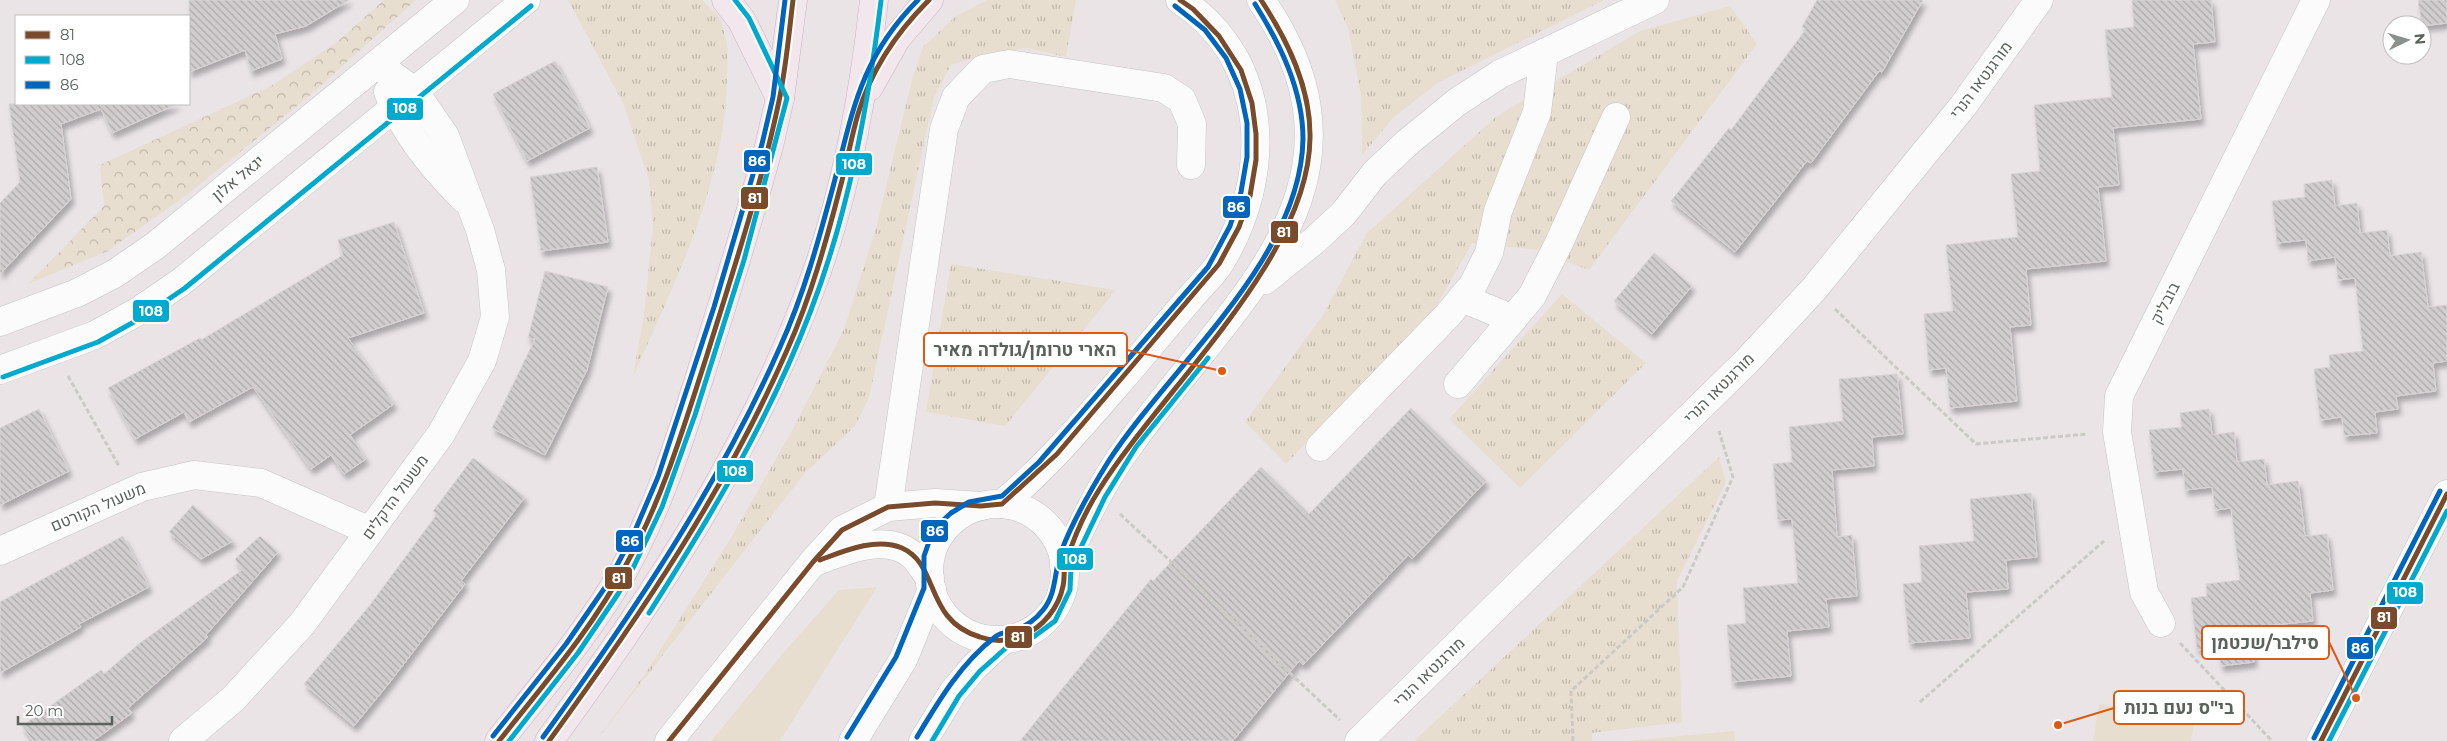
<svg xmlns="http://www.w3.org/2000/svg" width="2447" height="741" viewBox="0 0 2447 741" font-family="Montserrat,Heebo,sans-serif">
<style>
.grass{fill:#e8decf}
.forest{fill:url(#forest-crowns)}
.park{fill:url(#park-tufts)}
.building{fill:url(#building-back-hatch);stroke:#dad3d6;filter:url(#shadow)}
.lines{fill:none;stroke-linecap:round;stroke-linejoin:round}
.minor-casing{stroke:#c4c5c4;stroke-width:29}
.major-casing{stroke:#d3b0c5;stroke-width:29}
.path{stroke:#cacbc5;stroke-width:3;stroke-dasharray:5 2.5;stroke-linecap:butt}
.minor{stroke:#fcfbfb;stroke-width:28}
.major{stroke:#f2e7ec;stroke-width:28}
.bus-1-casing{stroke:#fff;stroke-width:9}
.bus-2-casing{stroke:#fff;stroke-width:9}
.bus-3-casing{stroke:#fff;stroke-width:9}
.bus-1{stroke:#7a4b2a;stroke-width:5}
.bus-2{stroke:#00a9ce;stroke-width:5}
.bus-3{stroke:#0065bd;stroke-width:5}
.labels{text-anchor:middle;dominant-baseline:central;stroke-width:5;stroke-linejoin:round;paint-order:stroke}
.street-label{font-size:16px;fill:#59635b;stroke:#fff}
.leader{fill:none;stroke:#da5a14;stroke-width:2}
.callout-dot{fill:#da5a14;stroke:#fff;stroke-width:2}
.callout{fill:#fff;stroke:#da5a14;stroke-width:2}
.callout-label{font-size:18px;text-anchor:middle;font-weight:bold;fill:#59635b}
.line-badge{stroke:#fff;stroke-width:2}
.badge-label{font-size:14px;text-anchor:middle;font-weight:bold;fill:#fff}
</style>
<defs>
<pattern id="forest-crowns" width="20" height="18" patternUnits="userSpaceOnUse" patternTransform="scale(1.25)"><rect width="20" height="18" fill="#e8decf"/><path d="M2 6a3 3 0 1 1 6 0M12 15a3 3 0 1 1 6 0" fill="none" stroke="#bfb8ab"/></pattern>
<pattern id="park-tufts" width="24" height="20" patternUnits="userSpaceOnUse" patternTransform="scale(1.25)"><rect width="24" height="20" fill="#e8decf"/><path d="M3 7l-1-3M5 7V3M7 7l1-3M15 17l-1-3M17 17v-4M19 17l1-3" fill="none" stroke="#bfb8ab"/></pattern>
<pattern id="building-back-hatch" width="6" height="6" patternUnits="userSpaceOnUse" patternTransform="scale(1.25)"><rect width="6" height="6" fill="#d1cdce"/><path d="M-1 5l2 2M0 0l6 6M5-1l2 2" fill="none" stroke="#adaaaa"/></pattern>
<filter id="shadow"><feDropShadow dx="3" dy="5.5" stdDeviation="2.5" flood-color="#0004"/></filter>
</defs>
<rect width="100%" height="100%" fill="#eae4e7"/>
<!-- grass -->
<g class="grass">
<path d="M877,587l-97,154h-69l73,-89 55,-62z"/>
<path d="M2099,704l95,17 -3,20h-98z"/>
<path d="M1734,731l1,10h-108z"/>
</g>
<!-- forest -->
<path class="forest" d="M384,0h32l-108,97 -120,97 -80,57 -80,33 76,-78 -4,-41 171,-79 66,-44z"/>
<!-- park -->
<g class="park">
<path d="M568,0h134c6,6 15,13 18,20 8,18 8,37 7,56 -1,107 -52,205 -94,301l11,-63 9,-87 -4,-47 -26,-77z"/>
<path d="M987,0h89l-10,57 -39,-9 -40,6 -36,11 -17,32 -65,301 -14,28 -50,47 -209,268 51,-70 85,-135 62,-109 50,-98 32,-101 37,-152 10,-29 33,-31z"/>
<path d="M1335,0h269l-165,82 -45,35 -32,38 -1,-60 -13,-67z"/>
<path d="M1730,6l27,38 -168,226 -52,-20 -65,-7 -35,62 -151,159 -41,-42 78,-107 44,-82 130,-117 143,-85z"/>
<path d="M951,264l165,26 -111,136 -79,-14z"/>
<path d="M1562,294l84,69 -126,125 -71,-69z"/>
<path d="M1719,457l7,25 -49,99 5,141 -90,11v8h-178z"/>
</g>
<!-- building -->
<g class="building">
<path d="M189,0h160l-43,26 -31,8 7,25 -31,12 -6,-21 -56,22z"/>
<path d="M1817,0h106l-41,72 -3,-1 -68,92 -4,-2 -72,91 -64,-51 58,-73 2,2 75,-101 -4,-2z"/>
<path d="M2132,0h79l4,42 -22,2 8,75 -88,9 6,57 -21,2 8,74 -80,8 5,56 -21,2 7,74 -67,7 -4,-40 -17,2 -5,-56 29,-3 -7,-66 72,-8 -7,-63 29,-3 -6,-66 78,-8 -7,-67 29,-3z"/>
<path d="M2418,0h29v23l-25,3z"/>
<path d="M555,61l35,67 -63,33 -34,-67z"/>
<path d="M9,104h168l-65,29 -11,-24 -40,15 10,75 -71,75v-71l20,-21z"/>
<path d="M597,167l11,75 -67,9 -11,-74z"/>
<path d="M2332,180l3,26 22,-3 3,30 27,-3 3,26 31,-4 7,55 19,-2v56l-14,2 3,28 -40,5 2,13 -23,3 2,21 -33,3 -2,-19 -22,3 -6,-51 16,-2 -1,-12 34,-4 -8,-73 -17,2 -3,-23 -27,4 -2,-21 -29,3 -5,-42 33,-4 -1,-13z"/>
<path d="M394,222l30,91 -76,25 46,66 -44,31 16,24 -22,15 -13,-19 -20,14 -58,-82 -64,35 -5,-10 -49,27 -27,-51 92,-50 1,2 142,-85 -5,-15z"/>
<path d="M1654,253l38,33 -40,48 -38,-33z"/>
<path d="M545,271l63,16 -21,83 -42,85 -53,-27 43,-89 -7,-1z"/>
<path d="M1897,374l6,60 -31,3 2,29 -42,4 5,67 15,-2 5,61 -31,3 3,28 -42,4 4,45 -59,6 -5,-57 19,-2 -3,-35 55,-5 -6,-64 -14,1 -5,-56 19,-2 -3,-35 54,-6 -4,-42z"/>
<path d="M1411,408l75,73 -74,78 -4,-4 -105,110 -4,-4 -66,80h-213l131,-162 2,2 108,-114 48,47z"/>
<path d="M39,409l30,62 -69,34v-77z"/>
<path d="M2209,409l3,26 22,-3 3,30 27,-3 3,26 31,-4 7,55 22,-2 6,56 -23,3 3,28 -40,4 2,14 -23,3 2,20 -33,4 -3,-19 -21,3 -6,-52 16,-2 -1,-12 34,-4 -9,-72 -16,2 -3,-23 -27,3 -2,-21 -29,3 -5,-42 33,-3 -2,-14z"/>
<path d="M473,458l52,39 -64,84 4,3 -75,98 -36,44 -50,-42 66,-79 67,-91 -4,-3z"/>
<path d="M2031,493l6,64 -31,3 2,29 -42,3 4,46 -61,5 -6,-59 19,-2 -3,-36 55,-5 -4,-42z"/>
<path d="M193,505l40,36 -32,18 -32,-27z"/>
<path d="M123,536l26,51 -70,37 2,3 -81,46v-71z"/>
<path d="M260,536l18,16 -72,83 2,2 -80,71 4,5 -39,28h-60l-11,-15 79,-56 3,4 36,-31 102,-73 -7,-11z"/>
</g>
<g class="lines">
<defs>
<g id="minor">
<path d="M388,92c15,39 46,77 76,107"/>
<path d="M1265,280l50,-40 29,-27 31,-40 33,-31 49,-40 43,-28 155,-74"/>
<path d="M1462,298l51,21"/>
<path d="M0,322l77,-29 37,-19 41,-28 300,-246"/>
<path d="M0,370l95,-35 42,-23 44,-30 345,-282"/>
<path d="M1458,384l74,-88 26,-51 58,-128"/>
<path d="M1320,447l127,-131 26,-31 16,-32 9,-42 39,-99 7,-59"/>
<path d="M1002,504c49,-41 88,-89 130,-137 20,-24 39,-47 59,-70 9,-11 22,-22 29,-34 53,-87 52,-202 -40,-263"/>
<circle cx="997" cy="572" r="68"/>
<path d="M888,507l56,-378 12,-32 27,-28 26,-5 155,24 18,12 10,24 -1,41"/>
<path d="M0,551l142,-64 52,-12 67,8 109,48"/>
<path d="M817,561c27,-10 68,-28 94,-7 7,5 13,17 19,24"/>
<path d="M1064,566c18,-43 38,-84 66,-122 101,-142 259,-259 131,-444"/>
<path d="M2161,623l-17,-31 -27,-160 2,-36 197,-396"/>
<path d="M183,741l50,-42 69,-75 139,-190 41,-73 13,-44 -4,-47 -11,-40 -35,-94 -31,-45 -37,-27"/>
<path d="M669,741l144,-179 29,-32 46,-23 47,-4 46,3"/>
<path d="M853,741l50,-81 29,-71"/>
<path d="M923,741l30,-49 22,-26 28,-26"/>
<path d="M1359,741l388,-380 67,-72 149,-183 76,-106"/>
<path d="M2321,741l126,-247"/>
</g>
<g id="major">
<path d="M726,0l16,21 38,77"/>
<path d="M869,87l27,-48 33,-39"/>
<path d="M499,741c39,-49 80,-98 113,-151 43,-69 68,-150 92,-227 23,-72 45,-145 65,-217l11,-48 13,-98"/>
<path d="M549,741c107,-146 206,-296 267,-467 31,-87 48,-182 58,-274"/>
</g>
</defs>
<!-- minor casing -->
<use href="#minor" class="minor-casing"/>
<!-- major casing -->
<use href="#major" class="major-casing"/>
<!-- path -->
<g class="path">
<path d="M1835,309l141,135 111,-10"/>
<path d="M68,376l51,90"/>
<path d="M1120,514l220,206"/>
<path d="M2180,643l92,98"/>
<path d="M1920,702l184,-161"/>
<path d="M1573,741l-2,-50 112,-104 50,-110 -14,-46"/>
</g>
<!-- minor -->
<use href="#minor" class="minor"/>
<!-- major -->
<use href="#major" class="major"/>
<defs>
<g id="bus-1">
<path d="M820,560c24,-9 56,-23 82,-12 38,17 22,72 78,89 14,5 30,4 44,-2 19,-8 35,-28 39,-49 2,-8 0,-16 3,-24 8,-25 19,-50 33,-72 63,-101 210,-231 211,-352 1,-50 -22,-97 -49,-138"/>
<path d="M499,741c45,-57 94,-113 128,-178 36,-65 57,-137 80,-208 26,-84 54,-168 72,-254 7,-33 10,-68 14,-101"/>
<path d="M549,741c90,-124 177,-251 239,-393 23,-52 38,-106 52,-160 7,-25 11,-50 18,-74 13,-44 39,-82 71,-114"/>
<path d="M669,741l144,-179 29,-32 46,-23 47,-4 46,3 21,-2 55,-50 162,-190 20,-37 11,-31 6,-36v-26l-4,-31 -11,-33 -22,-34 -26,-27 -13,-9"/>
<path d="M2321,741l126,-247"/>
</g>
<g id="bus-2">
<path d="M3,377l95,-35 43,-24 44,-30 346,-282"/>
<path d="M649,613c62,-97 121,-195 162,-303 38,-99 57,-204 70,-309"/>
<path d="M509,741l69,-88 40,-59 16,-28 28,-59 33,-92 49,-155 43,-162 -38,-80 -14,-18"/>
<path d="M932,741l27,-45 21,-25 27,-24 21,-6 27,-20 15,-31 1,-22 34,-71 31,-50 72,-89"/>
<path d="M2329,741l118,-230"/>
</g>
<g id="bus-3">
<path d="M493,736l73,-92 40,-58 28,-53 24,-56 56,-170 48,-163 11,-47 12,-97"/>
<path d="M543,737c90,-124 175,-250 237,-390 24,-53 39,-108 54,-164 19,-73 27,-126 84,-183"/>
<path d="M847,737l49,-80 28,-69v-32l6,-17 9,-15 12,-11 18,-11 33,-6 37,-34 169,-195 22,-41 11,-34 6,-35v-34l-7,-34 -14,-31 -21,-28 -30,-24"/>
<path d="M917,737c21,-35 44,-74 78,-100 6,-5 13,-5 20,-7 12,-4 21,-11 28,-20 14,-17 11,-39 18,-58 12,-32 29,-61 47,-90 62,-96 193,-202 195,-323 0,-49 -23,-95 -48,-135"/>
<path d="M2314,738l126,-247"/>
</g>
</defs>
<!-- bus-1 casing -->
<use href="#bus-1" class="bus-1-casing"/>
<!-- bus-2 casing -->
<use href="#bus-2" class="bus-2-casing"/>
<!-- bus-3 casing -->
<use href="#bus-3" class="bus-3-casing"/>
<!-- bus-1 -->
<use href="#bus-1" class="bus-1"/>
<!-- bus-2 -->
<use href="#bus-2" class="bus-2"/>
<!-- bus-3 -->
<use href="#bus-3" class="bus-3"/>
</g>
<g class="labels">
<!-- street labels -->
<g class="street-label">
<text transform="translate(1981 80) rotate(-53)">מורגנטאו הנרי</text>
<text transform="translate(238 178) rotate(-39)">יגאל אלון</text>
<text transform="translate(2165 303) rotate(-63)">בובליק</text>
<text transform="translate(1719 388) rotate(-45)">מורגנטאו הנרי</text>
<text transform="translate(395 497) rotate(-54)">משעול הדקלים</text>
<text transform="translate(98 507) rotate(-23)">משעול הקורטם</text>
<text transform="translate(1429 672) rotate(-44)">מורגנטאו הנרי</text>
</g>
</g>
<!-- callouts -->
<path class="leader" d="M1222 371L1127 350M2356 698L2329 642M2058 725L2114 708"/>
<g class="callout-dot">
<circle cx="1222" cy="371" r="5"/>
<circle cx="2356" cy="698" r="5"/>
<circle cx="2058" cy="725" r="5"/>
</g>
<g class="callout">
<rect x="924" y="333" width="203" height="33" rx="5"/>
<rect x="2202" y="626" width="127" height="33" rx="5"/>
<rect x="2114" y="691" width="130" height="33" rx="5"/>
</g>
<g class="callout-label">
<text x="1025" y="356">הארי טרומן/גולדה מאיר</text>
<text x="2265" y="649">סילבר/שכטמן</text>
<text x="2179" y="714">בי"ס נעם בנות</text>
</g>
<g class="line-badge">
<rect x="386" y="97" width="38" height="24" rx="5" fill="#00a9ce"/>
<rect x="743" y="149" width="28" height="24" rx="5" fill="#0065bd"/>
<rect x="835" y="152" width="38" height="24" rx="5" fill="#00a9ce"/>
<rect x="740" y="186" width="29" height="24" rx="5" fill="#7a4b2a"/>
<rect x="1222" y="195" width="29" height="24" rx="5" fill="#0065bd"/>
<rect x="1270" y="220" width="29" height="24" rx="5" fill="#7a4b2a"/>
<rect x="132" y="299" width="38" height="24" rx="5" fill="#00a9ce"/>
<rect x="716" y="459" width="38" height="24" rx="5" fill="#00a9ce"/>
<rect x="920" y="519" width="29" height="24" rx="5" fill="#0065bd"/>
<rect x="615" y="529" width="29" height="24" rx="5" fill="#0065bd"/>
<rect x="1056" y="547" width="38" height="24" rx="5" fill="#00a9ce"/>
<rect x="604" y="566" width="29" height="24" rx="5" fill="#7a4b2a"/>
<rect x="2386" y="581" width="38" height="24" rx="5" fill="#00a9ce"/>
<rect x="2370" y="606" width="28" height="24" rx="5" fill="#7a4b2a"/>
<rect x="1004" y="625" width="29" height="24" rx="5" fill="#7a4b2a"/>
<rect x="2346" y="636" width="28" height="24" rx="5" fill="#0065bd"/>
</g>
<g class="badge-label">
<text x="405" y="113">108</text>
<text x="757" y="166">86</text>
<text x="854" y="169">108</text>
<text x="755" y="203">81</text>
<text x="1236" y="212">86</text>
<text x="1284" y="237">81</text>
<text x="151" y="316">108</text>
<text x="735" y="476">108</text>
<text x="935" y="536">86</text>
<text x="630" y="546">86</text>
<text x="1075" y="564">108</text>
<text x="619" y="583">81</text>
<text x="2405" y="597">108</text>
<text x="2384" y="622">81</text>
<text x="1018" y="642">81</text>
<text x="2360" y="653">86</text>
</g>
<!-- legend -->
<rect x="15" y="15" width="175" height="90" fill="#ffffff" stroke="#bdc1bd"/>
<rect x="25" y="31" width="25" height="8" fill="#7a4b2a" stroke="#bdc1bd"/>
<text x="60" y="40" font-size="15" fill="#59635b">81</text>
<rect x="25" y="56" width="25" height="8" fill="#00a9ce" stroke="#bdc1bd"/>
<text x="60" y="65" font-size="15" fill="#59635b">108</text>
<rect x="25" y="81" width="25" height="8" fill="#0065bd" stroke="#bdc1bd"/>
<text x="60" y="90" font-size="15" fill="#59635b">86</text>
<!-- north arrow -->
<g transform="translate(2407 40) rotate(85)"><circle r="24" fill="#ffffff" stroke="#bdc1bd"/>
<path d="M0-4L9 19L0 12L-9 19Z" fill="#8c908c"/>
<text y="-8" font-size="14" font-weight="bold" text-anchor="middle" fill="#59635b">N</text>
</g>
<!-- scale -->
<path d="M18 716v8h94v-8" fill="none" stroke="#59635b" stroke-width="2.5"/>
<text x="25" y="716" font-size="15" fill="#59635b" stroke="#ffffff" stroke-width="4" paint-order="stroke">20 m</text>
</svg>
